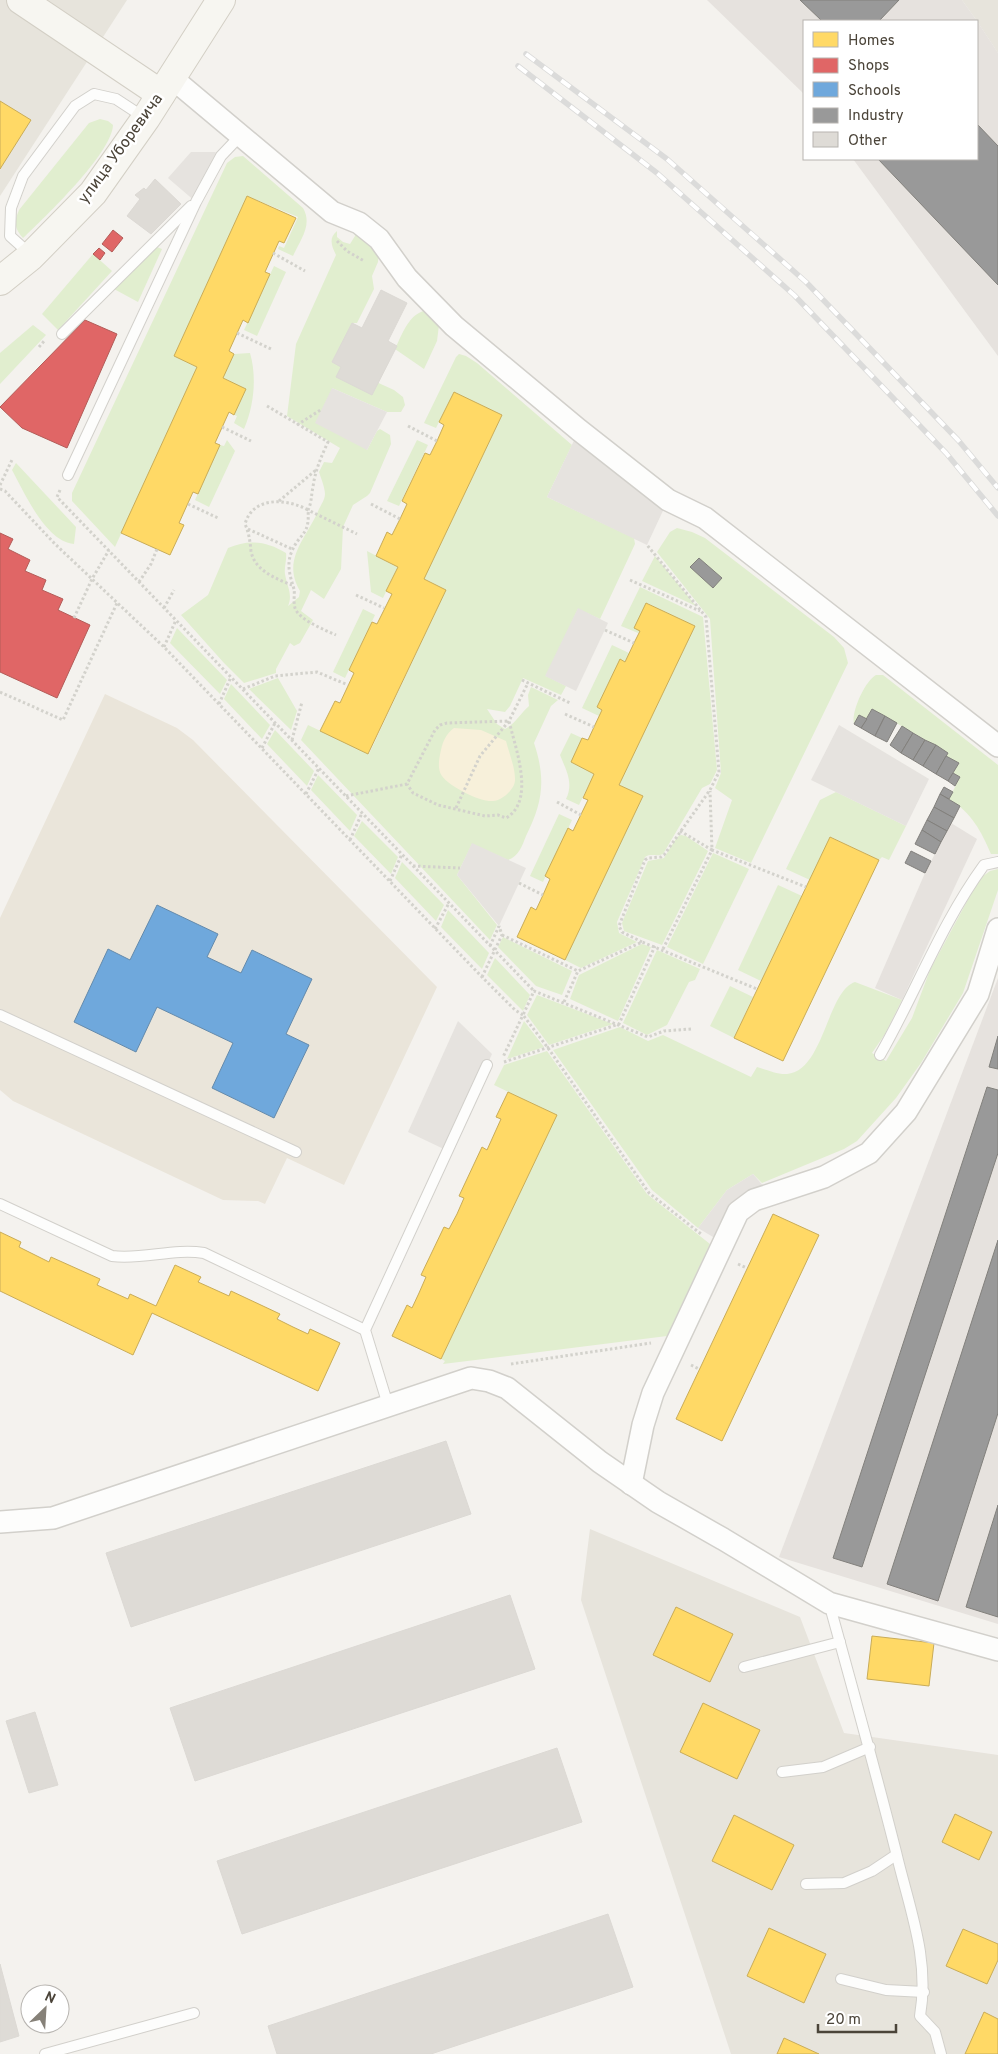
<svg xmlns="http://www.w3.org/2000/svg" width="998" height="2054" viewBox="0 0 998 2054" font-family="Overpass,sans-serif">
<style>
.residential{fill:#e7e4dc}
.industrial{fill:#e6e2de}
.education{fill:#eae5da}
.green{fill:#e1eecf}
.sand{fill:#f7f0da}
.parking{fill:#e6e3df}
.homes{fill:#ffd966;stroke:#c9ac58}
.shops{fill:#e06666;stroke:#b35c58}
.schools{fill:#6fa8dc;stroke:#648aab}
.industry{fill:#999;stroke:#82807c}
.building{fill:#dedbd6;stroke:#dcd9d4}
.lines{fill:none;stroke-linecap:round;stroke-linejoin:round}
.lane-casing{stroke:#d2d0cb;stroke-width:12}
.street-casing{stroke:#d2d0cb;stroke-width:24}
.secondary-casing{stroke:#d3cfc5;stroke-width:30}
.path{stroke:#d3d2cc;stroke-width:3;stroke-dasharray:2.5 2.5;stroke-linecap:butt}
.lane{stroke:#fdfdfc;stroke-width:10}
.street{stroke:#fdfdfc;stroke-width:21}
.secondary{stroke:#f7f6f1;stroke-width:28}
.rail-casing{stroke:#dbdbda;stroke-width:5.5}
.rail{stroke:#fff;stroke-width:4;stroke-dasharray:11;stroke-linecap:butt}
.labels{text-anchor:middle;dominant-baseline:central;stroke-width:5;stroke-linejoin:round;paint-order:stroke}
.street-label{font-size:16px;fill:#4b4439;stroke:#fff}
</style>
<rect width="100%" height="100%" fill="#f4f2ee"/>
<!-- residential -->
<g class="residential">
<path d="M0,0h127l-127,196z"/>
<path d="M962,0h36v53l-21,-32z"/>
<path d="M590,1529l210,88 44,116 154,22v299h-267l-150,-454z"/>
</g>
<!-- industrial -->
<g class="industrial">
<path d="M707,0h255l15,21h-173v73z"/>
<path d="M977,21l21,32v303l-145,-197h124z"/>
<path d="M951,823l26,16 -75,161 -27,-12 50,-115z"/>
<path d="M998,978v646l-219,-67z"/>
</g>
<!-- education -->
<path class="education" d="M105,694l72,34 16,12 244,247 -93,198 -57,-27 -22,46 -7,-3 -35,-1 -210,-99 -13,-11v-172z"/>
<!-- green -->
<g class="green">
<path d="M100,119l8,2 5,4c-1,28 -68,92 -90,113 -9,-10 -9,-16 -4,-28l70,-87z"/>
<path d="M243,156l60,52c10,17 -3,32 -10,48l-15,-7 1,-3 5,2 14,-31 -51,-21 -73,160 23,11 -82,180 -43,-46v-8l155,-330 8,-6z"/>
<path d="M354,230l25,19 -1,13 -6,14 2,13 -17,34h-5l-20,39 62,28 9,7 2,8 -4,7h-14l-55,-24 35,62 10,-19 3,-2 10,6 1,9 -21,49 -3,3 -14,9 -10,22 -2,42 -17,30 -13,-9 -10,21 12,9 -13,23 -6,3 -4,-3 -14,26v4l-32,10 -20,-20 -43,-48 27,-20 20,-47c20,-9 39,-7 58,5 1,7 -2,14 -1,21 2,12 8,21 3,32l11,-9 1,-6c-19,-32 7,-53 19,-82 2,-4 6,-10 6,-15 0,-6 -4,-16 -6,-22l5,-10 8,1 8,-15 -53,-32 9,-72 40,-89c-4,-8 -8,-17 1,-24v6l6,5 7,2 5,-8z"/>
<path d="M157,247l5,2 -24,53 -24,-13z"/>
<path d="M93,254l19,17 -54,59 -16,-16z"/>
<path d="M274,266l12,6 -29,64 -13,-6z"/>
<path d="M428,310l11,15 -2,16 -13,28 -29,-20c7,-14 14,-37 33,-39z"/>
<path d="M33,325l13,10 -46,49v-31z"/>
<path d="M250,353c7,24 4,53 -6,76l-10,-6 3,-7 -3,-1 12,-26 -23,-11 11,-24z"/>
<path d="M459,354l7,2 11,7 95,82 -25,52 87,41 1,6 -35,75 -22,-10 -32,67 20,10 -5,9 -38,-17 -13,28 -5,6 -18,-3 10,15 8,5c10,-5 15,-15 24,-23l-1,-11 3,-8 27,13 -7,6 -17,37c12,36 9,59 -8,93 -4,10 -7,20 -18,24l-36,-16 -15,31 40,50 -7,15 -189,-200 7,-15 61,29 77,-164 -22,-11 78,-164 -48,-23 -18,36 -12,-5 32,-66z"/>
<path d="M227,440l8,11 -26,56 -14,-7 25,-55 4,1z"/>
<path d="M417,440l11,5 -29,61 -12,-5z"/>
<path d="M16,463l60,64 -2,17c-28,-2 -50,-52 -62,-74z"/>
<path d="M677,528l15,4 13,6 129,99 10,11 4,15 -97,200 -36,-15 17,-48 -17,-12 6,-15 -11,-154 -53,-67 13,-20z"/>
<path d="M367,551l31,16 -15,31 -12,-6z"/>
<path d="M655,556l41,50 -54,-25z"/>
<path d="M640,587l63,30 14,153 -7,14 -8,4 -39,66c-6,3 -12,-1 -18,3l-28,65 2,11 18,9 -56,26 -16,-8 78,-164 -24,-11 76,-159 -48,-23 -12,25 5,3 -2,2 -17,-7z"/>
<path d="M363,609l12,6 -30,63 -12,-6z"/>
<path d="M177,628l50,52 -7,14 -50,-51z"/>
<path d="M612,645l17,8 -4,9 -5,-3 -23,48 5,3 -3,6 -17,-8z"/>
<path d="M876,675h7l115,90v89h-7c-10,-23 -19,-41 -42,-55l11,-22 -7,-4 6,-10 -13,-7 2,-3 -76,-44 -5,10 -8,-4 -5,9c-3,-12 11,-43 22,-49z"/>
<path d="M278,678l19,33 -6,19 -42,-41z"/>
<path d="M231,684l39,41 -8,14 -38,-40z"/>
<path d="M275,730l39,41 -7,15 -40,-42z"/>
<path d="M571,733l11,5 -11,24 23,12 -15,31 -13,-6c8,-16 0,-29 -6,-44z"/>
<path d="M318,775l39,40 -7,16 -39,-41z"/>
<path d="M836,792l70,34 -17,34 -7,-3 -3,3 -48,-23 -21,43 -24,-11 34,-69z"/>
<path d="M559,814l13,6 -29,62 -13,-6z"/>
<path d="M362,821l36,36 -7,17 -37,-38z"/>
<path d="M681,835l5,1 22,15 -46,94 -38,-14 -2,-8 26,-62 16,-3 13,-21z"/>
<path d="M713,853l36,16 -46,95 -36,-17z"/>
<path d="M402,862l42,43 -8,16 -41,-43z"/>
<path d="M998,869v21l-35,103 -42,70 -25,35 -39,43 -13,8 -82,34 -9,-9 -26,16 -29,38 -46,-38 -99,-140 67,-23 28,14 15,-6 88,42 6,-10c8,2 21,8 30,7 37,-3 40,-83 68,-92l47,18 -17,34 -13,19 14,8 26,-43 18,-48 49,-91 11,-8z"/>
<path d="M778,885l24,11 -41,85 -23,-11z"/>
<path d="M448,910l41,43 -7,16 -41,-42z"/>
<path d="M503,937l69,34 -10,24 -26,-9 -38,-39z"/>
<path d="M642,944l9,3 -33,74 -48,-22 9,-24z"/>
<path d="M657,950l43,19 -5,11 -6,2 -22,43 -20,10 -24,-12z"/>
<path d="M495,958l35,37 -7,16 -36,-36z"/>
<path d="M730,986l23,11 -19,41 -24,-12z"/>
<path d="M537,995l76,29 -64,21 -22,-30z"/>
<path d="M524,1021l20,26 -37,12z"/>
<path d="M547,1051l100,143 63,50 -43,92 -224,28 2,-3 -4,-2 115,-244 -62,-30 10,-20z"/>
</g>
<!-- sand -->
<path class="sand" d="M454,728l27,2 25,11c3,12 9,26 9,38 1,9 -13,22 -22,22 -13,1 -43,-14 -51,-25 -5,-7 -3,-17 -1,-26 2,-9 5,-16 13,-22z"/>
<!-- parking -->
<g class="parking">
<path d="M191,152h24l6,4 -25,46 -28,-24z"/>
<path d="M332,388l55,24 -20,38 -52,-27z"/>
<path d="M579,430l89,70 -21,45 -100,-48z"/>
<path d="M578,608l30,15 -32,68 -31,-15z"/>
<path d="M839,725l90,54 -23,47 -95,-46z"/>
<path d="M472,843l54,25 -27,58 -42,-51z"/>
<path d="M458,1021l34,33 -44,97 -40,-19z"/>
<path d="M753,1174l18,21 -17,5 -31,43 -25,-15 29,-38z"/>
</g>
<!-- homes -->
<g class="homes">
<path d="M0,101l31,19 -31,49z"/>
<path d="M247,196l49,22 -12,25 -5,-2 -14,31 5,2 -22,49 -5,-3 -14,31 5,3 -11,24 23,11 -12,26 -5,-3 -14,31 5,2 -22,49 -5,-2 -14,31 5,2 -14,30 -49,-22 76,-166 -23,-11z"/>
<path d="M454,392l48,23 -78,164 22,11 -78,164 -48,-23 15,-30 5,2 14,-30 -5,-3 23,-48 5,2 15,-30 -6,-3 12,-24 -22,-11 11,-24 5,3 8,-16 7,-15 -5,-3 23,-48 5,2 7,-14 7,-16 -5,-3z"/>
<path d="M646,603l49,23 -76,159 24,11 -78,164 -48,-23 14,-30 5,3 7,-15 7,-16 -5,-3 23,-48 5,3 15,-31 -5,-2 11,-24 -23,-12 11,-24 6,2 6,-13 8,-17 -5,-3 23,-48 5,3 9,-19 6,-12 -6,-3z"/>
<path d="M830,837l49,23 -96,201 -49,-23z"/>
<path d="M508,1092l49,23 -116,244 -49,-23 15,-31 5,3 7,-15 7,-16 -5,-2 23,-48 5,2 8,-15 7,-16 -5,-2 23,-49 5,3 14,-31 -5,-2z"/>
<path d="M773,1214l46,21 -97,206 -46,-22z"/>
<path d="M0,1232l21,10 -2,5 30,15 2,-5 49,22 -3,6 31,14 2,-5 26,12 19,-41 26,12 -3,5 31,14 2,-5 49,23 -3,5 16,8 15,7 2,-5 30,14 -22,48 -166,-78 -19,42 -133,-64z"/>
<path d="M676,1607l57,27 -23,48 -57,-27z"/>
<path d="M872,1636l62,7 -5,43 -62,-7z"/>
<path d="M703,1703l57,27 -23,49 -57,-27z"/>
<path d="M955,1814l37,18 -13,28 -37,-18z"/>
<path d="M734,1815l60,30 -22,45 -60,-29z"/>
<path d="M769,1928l57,26 -22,49 -57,-27z"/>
<path d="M963,1929l35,15v16l-11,24 -41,-18z"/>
<path d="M984,2012l14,7v35h-33z"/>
<path d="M784,2038l35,16h-42z"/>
</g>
<!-- shops -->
<g class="shops">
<path d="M113,230l10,8 -11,14 -10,-8z"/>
<path d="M99,248l6,5 -5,7 -7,-6z"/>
<path d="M85,320l32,14 -50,114 -45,-20 -22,-21z"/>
<path d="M0,533l13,6 -5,10 22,11 -5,11 21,9 -4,10 21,9 -5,11 32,15 -33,73 -57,-26z"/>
</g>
<!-- schools -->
<path class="schools" d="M157,905l61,29 -11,23 34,16 11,-23 60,29 -26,55 23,11 -35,73 -62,-30 21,-45 -76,-36 -21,45 -62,-30 34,-73 22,11z"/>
<!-- industry -->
<g class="industry">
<path d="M800,0h99l-20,21h-57z"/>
<path d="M977,124l21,22v139l-120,-126h99z"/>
<path d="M699,558l23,20 -9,10 -23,-21z"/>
<path d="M872,709l13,7 -10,20 -14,-8z"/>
<path d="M859,715l8,4 -6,9 -7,-4z"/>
<path d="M885,716l12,7 -10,19 -12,-6z"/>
<path d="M902,726l11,7 -12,20 -11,-8z"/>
<path d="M913,733l12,7 -12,20 -12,-7z"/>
<path d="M925,740l11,5 -13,21 -10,-6z"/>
<path d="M936,745l12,8 -12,21 -13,-8z"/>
<path d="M946,756l13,7 -11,18 -12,-7z"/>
<path d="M953,773l7,4 -5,9 -7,-5z"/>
<path d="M944,787l9,5 -4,7 -9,-5z"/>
<path d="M940,794l20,12 -6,12 -20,-11z"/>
<path d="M934,807l20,11 -7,13 -20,-11z"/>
<path d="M927,820l20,11 -6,11 -19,-12z"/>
<path d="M922,830l19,12 -6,12 -20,-10z"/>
<path d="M911,851l20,10 -6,12 -20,-10z"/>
<path d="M998,1036v33l-9,-2z"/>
<path d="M987,1087l11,3v63l-136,414 -29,-9z"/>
<path d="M998,1240v173l-60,188 -51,-17z"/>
<path d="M998,1505v112l-32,-10z"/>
</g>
<!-- building -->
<g class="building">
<path d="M155,179l26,25 -30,30 -24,-18 13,-17 -5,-4 9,-7 2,2z"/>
<path d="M381,290l26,13 -19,38 9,5 -25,49 -36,-18 5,-10 -9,-5 20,-39 10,5z"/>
<path d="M446,1441l25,73 -340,113 -25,-74z"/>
<path d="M510,1595l25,74 -340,112 -25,-73z"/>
<path d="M35,1712l23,73 -29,8 -23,-72z"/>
<path d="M557,1748l25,74 -340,112 -25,-73z"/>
<path d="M608,1914l25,73 -202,67h-154l-9,-28z"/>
<path d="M0,1964l19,72 -19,6z"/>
</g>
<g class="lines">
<defs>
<g id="lane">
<path d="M31,255l-21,-19 1,-28 12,-32 52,-70 19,-12 22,5 29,19"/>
<path d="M62,334l129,-128"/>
<path d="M68,475l128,-273 25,-46 19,-20"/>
<path d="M0,1015l296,137"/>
<path d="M880,1055c36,-63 61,-131 104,-190l14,-3"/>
<path d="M0,1204l112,52c31,4 61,-8 92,-3l161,77"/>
<path d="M388,1405l-23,-75 122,-265"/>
<path d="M829,1603c23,83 46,166 67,249 13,56 34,106 24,164l15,16 6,22"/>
<path d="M744,1667l96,-25"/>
<path d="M782,1772l41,-5 47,-20"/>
<path d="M806,1884l38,-1 28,-12 24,-16"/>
<path d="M841,1979l45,11 38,2"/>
<path d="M45,2054l149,-41"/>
</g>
<g id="street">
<path d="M172,78l160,134 27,11 20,16 28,39 47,48 125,104 89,70 37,18 293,228"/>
<path d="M631,1484l12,-59 10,-32 85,-181 16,-12 70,-23 45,-24 37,-41 72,-118 20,-65"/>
<path d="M0,1522l53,-4 418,-140 18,3 18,7 93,74 58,40 65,37 106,64 169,47"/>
</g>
<g id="secondary">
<path d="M21,0l140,94"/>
<path d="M0,281l31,-25 62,-63 53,-75 75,-118"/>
</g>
</defs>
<!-- lane casing -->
<use href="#lane" class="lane-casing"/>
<!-- street casing -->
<use href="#street" class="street-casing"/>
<!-- secondary casing -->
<use href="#secondary" class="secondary-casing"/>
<!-- path -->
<g class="path">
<path d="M337,241l10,10 17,10"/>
<path d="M273,253l32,18"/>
<path d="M237,333l34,16"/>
<path d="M39,347l6,-7"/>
<path d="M267,406l61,36c-7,15 -13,29 -15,45 -2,8 -1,15 -5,23l49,24"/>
<path d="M297,425l25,-16"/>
<path d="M408,426l29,15"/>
<path d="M222,427l29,14"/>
<path d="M0,485l12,-25"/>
<path d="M0,489l5,2 50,53 109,103 318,330 33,33 8,5 -20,42"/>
<path d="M60,490l-3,7 477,494"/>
<path d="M279,501l37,-31"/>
<path d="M188,504l30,14"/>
<path d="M371,504l29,15"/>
<path d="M248,529l44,20"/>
<path d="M630,580l70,31"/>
<path d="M139,582l12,-18 6,-15"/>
<path d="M292,585c-16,-6 -38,-15 -41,-34 -1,-10 -2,-18 -6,-27 8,-29 44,-25 63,-14 2,26 -8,22 -16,41 -6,13 -2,25 2,38 1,5 -1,12 1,19 4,12 30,22 41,27"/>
<path d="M356,595l28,13"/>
<path d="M164,608l10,-18"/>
<path d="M74,618l18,-39 17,-29"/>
<path d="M605,630l29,13"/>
<path d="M164,647l12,-27"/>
<path d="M522,680l48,23"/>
<path d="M243,689l32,-13 42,-4 31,13"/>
<path d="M0,692l63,28 54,-117"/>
<path d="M219,704l12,-27"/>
<path d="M565,714l29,13"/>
<path d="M292,740l10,-38"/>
<path d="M262,748l13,-25"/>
<path d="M306,794l13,-26"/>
<path d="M346,796l61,-12 28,-54 5,-5 7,-2 62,-2c6,26 27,80 -3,97l-8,-3 -13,1 -47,-11 -25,-12 -6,-9"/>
<path d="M557,802l24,13"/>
<path d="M456,808l24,-52 29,-35 19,-38"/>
<path d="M680,831l32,19 -2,-59"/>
<path d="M350,840l12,-27"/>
<path d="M413,866l47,2"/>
<path d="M390,881l12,-27"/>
<path d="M519,883l24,12"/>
<path d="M435,929l14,-26"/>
<path d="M502,935l76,36 64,-29 115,47"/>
<path d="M642,942l-20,-10 -3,-6 26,-66 3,-2 13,-1 3,-2 46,-65 9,-18 -13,-155 -59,-72"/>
<path d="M490,946l9,-20"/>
<path d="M663,949l49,-99 94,37"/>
<path d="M482,977l20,-42 -3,-9"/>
<path d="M564,1002l14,-31"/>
<path d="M691,1029l-27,2 -16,6 -114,-46 -11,24 25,33 101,145 52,41"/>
<path d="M504,1062l115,-38 36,-78"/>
<path d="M738,1264l9,4"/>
<path d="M511,1364l140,-21"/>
<path d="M691,1365l8,4"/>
</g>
<!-- lane -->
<use href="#lane" class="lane"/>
<!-- street -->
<use href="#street" class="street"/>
<!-- secondary -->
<use href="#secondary" class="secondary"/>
<defs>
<g id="rail">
<path d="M526,54l141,105 139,123 152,158 40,48"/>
<path d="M518,66l139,107 137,122 152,158 52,63"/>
</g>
</defs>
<!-- rail casing -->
<use href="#rail" class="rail-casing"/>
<!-- rail -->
<use href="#rail" class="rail"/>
</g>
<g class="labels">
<!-- street labels -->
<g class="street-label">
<text transform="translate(121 149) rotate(-54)">улица Уборевича</text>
</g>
</g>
<!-- legend -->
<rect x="803" y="20" width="175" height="140" fill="#ffffff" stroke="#b7b4b0"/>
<rect x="813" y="32" width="25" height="15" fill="#ffd966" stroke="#b7b4b0"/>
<text x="848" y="45" font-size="15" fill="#4b4439">Homes</text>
<rect x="813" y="58" width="25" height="15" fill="#e06666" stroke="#b7b4b0"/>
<text x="848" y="70" font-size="15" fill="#4b4439">Shops</text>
<rect x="813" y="82" width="25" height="15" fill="#6fa8dc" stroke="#b7b4b0"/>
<text x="848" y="95" font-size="15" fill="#4b4439">Schools</text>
<rect x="813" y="108" width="25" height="15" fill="#999999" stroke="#b7b4b0"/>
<text x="848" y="120" font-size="15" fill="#4b4439">Industry</text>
<rect x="813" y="132" width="25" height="15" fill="#dedbd6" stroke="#b7b4b0"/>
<text x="848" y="145" font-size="15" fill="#4b4439">Other</text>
<!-- north arrow -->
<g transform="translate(45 2009) rotate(25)"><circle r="24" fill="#ffffff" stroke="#b7b4b0"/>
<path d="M0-4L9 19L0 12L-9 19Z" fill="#868178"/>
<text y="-8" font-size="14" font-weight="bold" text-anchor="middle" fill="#4b4439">N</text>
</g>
<!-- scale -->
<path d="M818 2024v8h78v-8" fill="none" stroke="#4b4439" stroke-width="2.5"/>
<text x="826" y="2024" font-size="15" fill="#4b4439" stroke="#ffffff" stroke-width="4" paint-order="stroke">20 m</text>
</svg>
